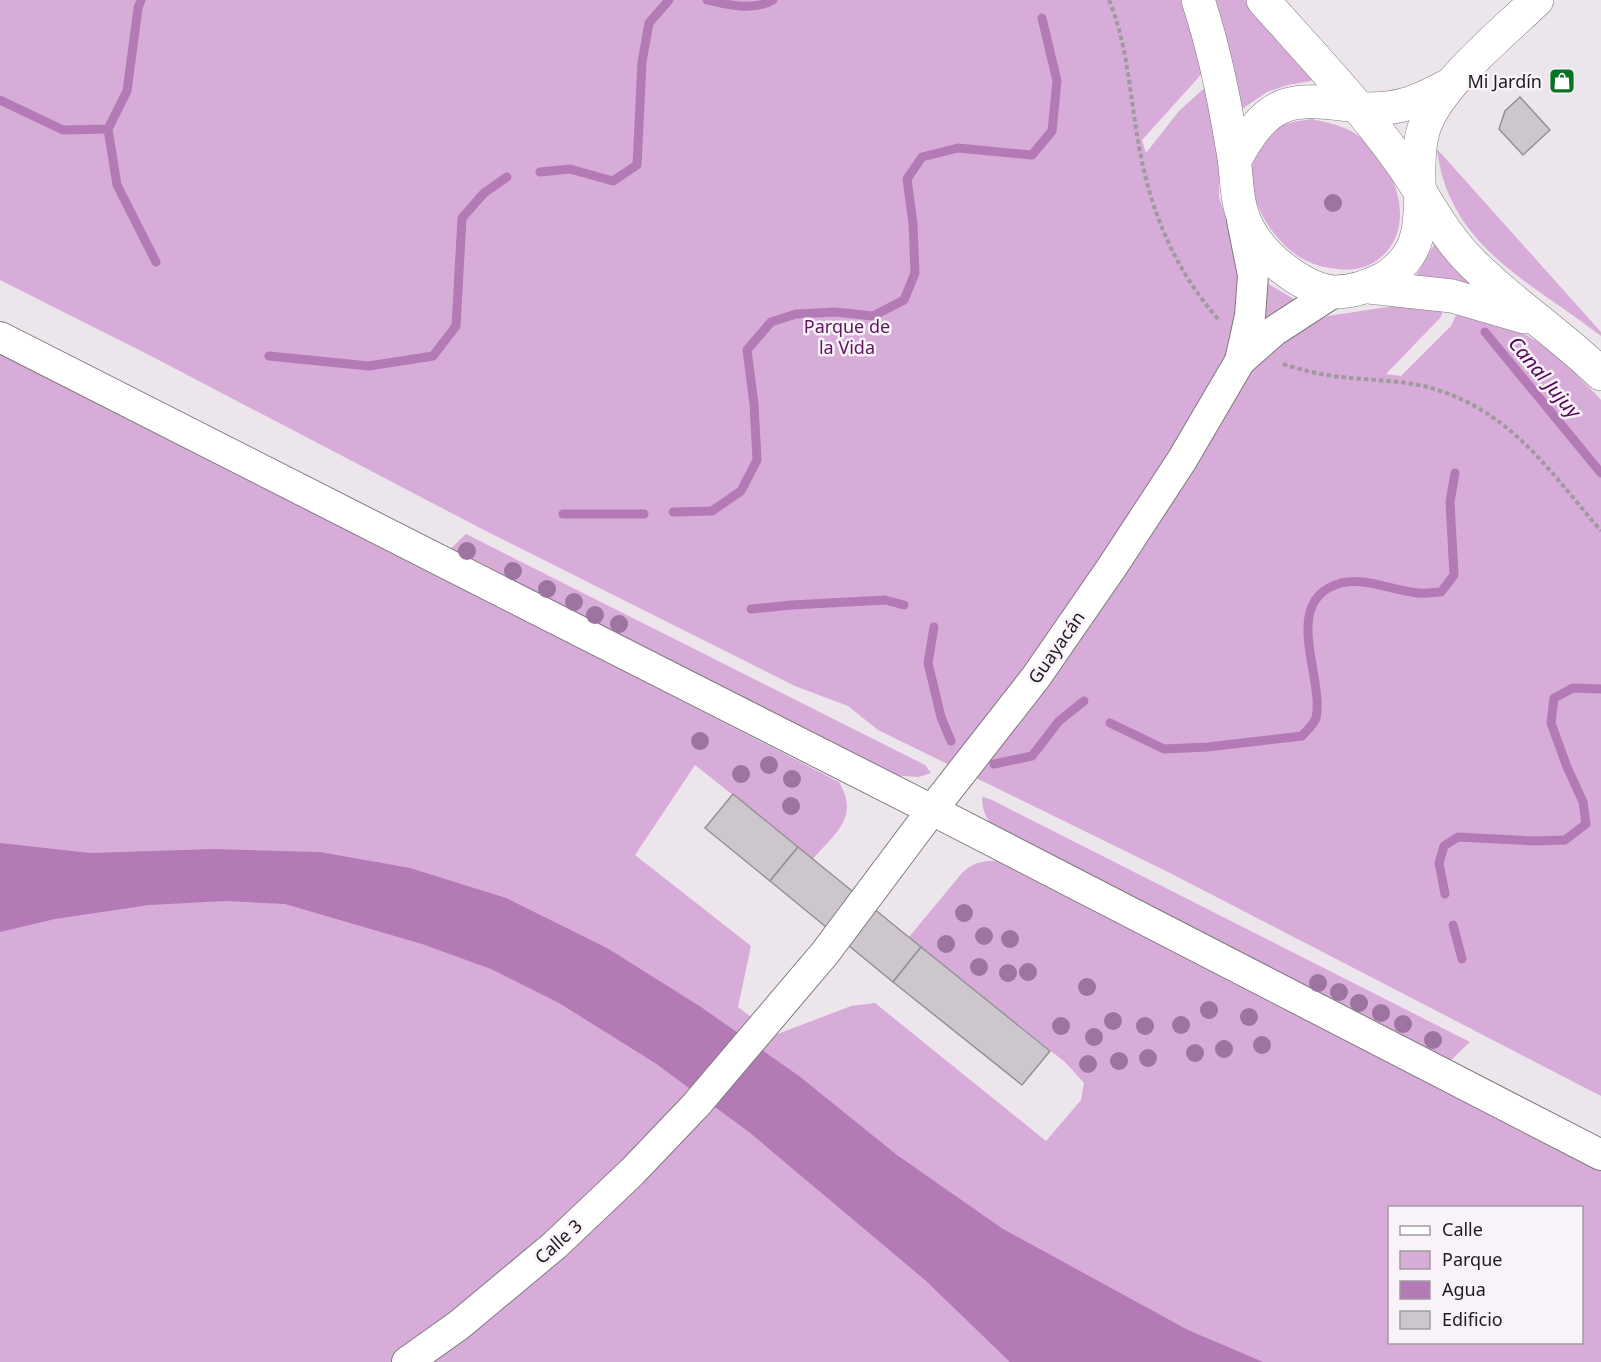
<svg xmlns="http://www.w3.org/2000/svg" width="1601" height="1362" viewBox="0 0 1601 1362" font-family="'Noto Sans',sans-serif">
<style>
.green{fill:#d8acd8;fill-rule:evenodd}
.water{fill:#b47ab5}
.lines{fill:none;stroke-linecap:round;stroke-linejoin:round}
.stream{stroke:#b47ab5;stroke-width:9}
.building{fill:#cdc6cd;stroke:#969096;stroke-width:1.5}
.minor-casing{stroke:#7f797f;stroke-width:32}
.tertiary-casing{stroke:#7f797f;stroke-width:34}
.secondary-casing{stroke:#7f797f;stroke-width:34}
.path{stroke:#9f9a9f;stroke-width:4;stroke-dasharray:4.5 3;stroke-linecap:butt}
.minor{stroke:#fff;stroke-width:30}
.tertiary{stroke:#fff;stroke-width:33}
.secondary{stroke:#fff;stroke-width:33}
.tree{fill:#9d739f}
.labels{text-anchor:middle;dominant-baseline:central;stroke-width:5;stroke-linejoin:round;paint-order:stroke}
.poi-label{font-size:18px;fill:#1e1b1e;stroke:#f9f2f9;text-anchor:end}
.park-label{font-size:18px;fill:#5d1660;stroke:#f9f2f9}
.street-label{font-size:18px;fill:#1e1b1e;stroke:#f9f2f9}
.water-label{font-size:20px;font-style:italic;fill:#500554;stroke:#f9f2f9}
</style>
<rect width="100%" height="100%" fill="#ece5ec"/>
<!-- green -->
<g class="green">
<path d="M0,0h1183l24,68 -65,72 4,13 33,-42 32,-29 8,66v49l22,68 -5,63 68,-1 24,-11 66,-10 50,3 -4,9 -54,56 15,2 50,-50 7,-15c16,5 33,9 49,15 38,14 67,45 94,74v696l-433,-224 -290,-142 -30,-24 -53,-20 -313,-157 -333,-174 -149,-75z"/>
<path d="M1211,0h35l66,77 -1,4 -23,4 -21,7 -25,17z"/>
<path d="M1312,119c13,3 28,6 39,12 40,23 71,92 29,127 -12,10 -27,13 -42,11 -13,-1 -24,-4 -35,-10 -40,-22 -77,-95 -29,-129 11,-8 25,-9 38,-11z"/>
<path d="M1437,149l164,183v4c-69,-53 -153,-90 -164,-187z"/>
<path d="M1434,245h3l46,43 -69,-9z"/>
<path d="M1265,282l29,17 1,2 -29,21 -4,-2z"/>
<path d="M0,350l839,432c21,36 -4,51 -26,77l-118,-94 -60,90 116,91 -13,61 37,28 76,-29 24,-3 171,138 35,-41 3,-17 -18,-20 -157,-126 53,-64c12,-11 22,-13 38,-12l601,308v193h-1601zM1390,1208h192v134h-192z"/>
<path d="M466,534l459,231 6,8 -12,4 -32,-2 -441,-222z"/>
<path d="M982,797l8,2 480,243 -22,21 -452,-233c-9,-10 -14,-18 -14,-33z"/>
</g>
<!-- water -->
<path class="water" d="M0,843l90,10 124,-4 106,3 90,16 96,30 101,50 94,59 98,69 98,79 106,74 185,101 75,32h-253l-85,-82 -176,-148 -94,-69 -96,-60 -68,-34 -69,-25 -137,-40 -59,-3 -77,4 -94,14 -55,13z"/>
<g class="lines">
<!-- stream -->
<g class="stream">
<path d="M707,0c20,5 48,11 66,0"/>
<path d="M0,100l63,30 45,-1 19,-38 11,-83 3,-8"/>
<path d="M108,129l9,56 39,77"/>
<path d="M540,172l30,-3 43,12 24,-16 5,-103 7,-39 20,-23"/>
<path d="M1485,332l116,141"/>
<path d="M269,356l100,10 64,-10 23,-30 6,-108 22,-25 23,-16"/>
<path d="M673,512l39,-1 29,-20 16,-31 -3,-56 -7,-54 24,-28 25,-8 39,-2 38,4 31,-16 11,-27 -2,-49 -6,-45 15,-22 36,-9 74,7 20,-24 5,-50 -15,-63"/>
<path d="M563,514h81"/>
<path d="M751,609l41,-4 93,-5 19,5"/>
<path d="M934,627l-6,36 13,54 10,24"/>
<path d="M1110,723l54,26 44,-2 94,-11c4,-5 12,-12 14,-18 9,-40 -37,-118 25,-135 25,-6 52,8 77,10 7,1 15,-1 23,-1l13,-17 -4,-73 5,-29"/>
<path d="M994,764l38,-8 27,-35 25,-20"/>
<path d="M1445,894l-6,-31 5,-17 14,-9 77,4 30,-1 21,-16 -3,-22 -16,-35 -16,-44 3,-25 19,-10 28,1"/>
<path d="M1453,925l9,34"/>
</g>
</g>
<!-- building -->
<g class="building">
<path d="M1520,97l30,33 -27,25 -24,-26 6,-18z"/>
<path d="M733,794l65,53 -28,34 -65,-53z"/>
<path d="M798,847l123,100 -28,35 -123,-101z"/>
<path d="M921,947l129,104 -28,34 -129,-103z"/>
</g>
<g class="lines">
<defs>
<g id="minor">
<path d="M0,337l932,473 669,345"/>
<path d="M1240,361l10,-45 3,-41 -11,-55"/>
<path d="M407,1362l52,-37 96,-80 77,-73 64,-67 129,-152 107,-143 104,-133 76,-110 70,-107 58,-99 34,-30 60,-39"/>
</g>
<g id="tertiary">
<path d="M1359,109c40,1 56,-6 90,-24"/>
<path d="M1419,188c0,-19 -1,-41 5,-60 15,-44 79,-95 113,-128"/>
</g>
<g id="secondary">
<path d="M1198,0c16,48 26,97 34,146 7,34 1,62 22,92 15,23 53,53 81,54 17,0 34,-6 48,-13 14,-8 27,-22 32,-37 6,-16 5,-34 6,-50"/>
<path d="M1263,0c46,52 95,103 136,160 25,34 43,74 74,104 40,40 87,70 128,110"/>
<path d="M1235,160c34,-63 55,-63 122,-54"/>
<path d="M1369,287l83,9 72,21"/>
</g>
</defs>
<!-- minor casing -->
<use href="#minor" class="minor-casing"/>
<!-- tertiary casing -->
<use href="#tertiary" class="tertiary-casing"/>
<!-- secondary casing -->
<use href="#secondary" class="secondary-casing"/>
<!-- path -->
<g class="path">
<path d="M1109,0c20,48 21,101 31,152 12,63 36,119 78,167"/>
<path d="M1283,364c19,6 38,11 58,13 26,3 52,3 78,8 88,20 127,82 182,146"/>
</g>
<!-- minor -->
<use href="#minor" class="minor"/>
<!-- tertiary -->
<use href="#tertiary" class="tertiary"/>
<!-- secondary -->
<use href="#secondary" class="secondary"/>
</g>
<!-- trees -->
<g class="tree">
<circle cx="1333" cy="203" r="9"/>
<circle cx="467" cy="551" r="9"/>
<circle cx="513" cy="571" r="9"/>
<circle cx="547" cy="589" r="9"/>
<circle cx="574" cy="602" r="9"/>
<circle cx="595" cy="615" r="9"/>
<circle cx="619" cy="624" r="9"/>
<circle cx="700" cy="741" r="9"/>
<circle cx="769" cy="765" r="9"/>
<circle cx="741" cy="774" r="9"/>
<circle cx="792" cy="779" r="9"/>
<circle cx="791" cy="806" r="9"/>
<circle cx="964" cy="913" r="9"/>
<circle cx="984" cy="936" r="9"/>
<circle cx="1010" cy="939" r="9"/>
<circle cx="946" cy="944" r="9"/>
<circle cx="979" cy="967" r="9"/>
<circle cx="1028" cy="972" r="9"/>
<circle cx="1008" cy="973" r="9"/>
<circle cx="1318" cy="983" r="9"/>
<circle cx="1087" cy="987" r="9"/>
<circle cx="1339" cy="992" r="9"/>
<circle cx="1359" cy="1003" r="9"/>
<circle cx="1209" cy="1010" r="9"/>
<circle cx="1381" cy="1013" r="9"/>
<circle cx="1249" cy="1017" r="9"/>
<circle cx="1113" cy="1021" r="9"/>
<circle cx="1403" cy="1024" r="9"/>
<circle cx="1181" cy="1025" r="9"/>
<circle cx="1061" cy="1026" r="9"/>
<circle cx="1145" cy="1026" r="9"/>
<circle cx="1094" cy="1037" r="9"/>
<circle cx="1433" cy="1040" r="9"/>
<circle cx="1262" cy="1045" r="9"/>
<circle cx="1224" cy="1049" r="9"/>
<circle cx="1195" cy="1053" r="9"/>
<circle cx="1148" cy="1058" r="9"/>
<circle cx="1119" cy="1061" r="9"/>
<circle cx="1088" cy="1064" r="9"/>
</g>
<!-- icons -->
<defs>
<symbol id="shop-square" viewBox="-11 -11 22 22"><rect x="-9" y="-9" width="18" height="18" rx="4" fill="#077325" stroke="#f9f2f9"/><path d="M-5-2.5h2.3a2.7 3.5 0 0 1 5.4 0H5L5.5 6h-11ZM-1.5-2.5h3a1.5 2.3 0 0 0-3 0Z" fill="#fff"/></symbol>
</defs>
<g fill-rule="evenodd">
<use href="#shop-square" x="1547" y="66" width="30" height="30"/>
</g>
<g class="labels">
<!-- poi labels -->
<g class="poi-label">
<text x="1542" y="81">Mi Jardín</text>
</g>
<!-- park labels -->
<g class="park-label">
<text x="847" y="326">Parque de<tspan x="847" dy="21">la Vida</tspan></text>
</g>
<!-- street labels -->
<g class="street-label">
<text transform="translate(1056 647) rotate(-55)">Guayacán</text>
<text transform="translate(558 1241) rotate(-42)">Calle 3</text>
</g>
<!-- water labels -->
<g class="water-label">
<text transform="translate(1545 377) rotate(50)">Canal Jujuy</text>
</g>
</g>
<!-- legend -->
<rect x="1388" y="1206" width="195" height="138" fill="#f9f2f9" stroke="#a19ca1" stroke-width="1.5"/>
<rect x="1400" y="1226" width="30" height="9" fill="#ffffff" stroke="#a19ca1" stroke-width="1.5"/>
<text x="1442" y="1236" font-size="18" fill="#1e1b1e">Calle</text>
<rect x="1400" y="1251" width="30" height="18" fill="#d8acd8" stroke="#a19ca1" stroke-width="1.5"/>
<text x="1442" y="1266" font-size="18" fill="#1e1b1e">Parque</text>
<rect x="1400" y="1281" width="30" height="18" fill="#b47ab5" stroke="#a19ca1" stroke-width="1.5"/>
<text x="1442" y="1296" font-size="18" fill="#1e1b1e">Agua</text>
<rect x="1400" y="1311" width="30" height="18" fill="#cdc6cd" stroke="#a19ca1" stroke-width="1.5"/>
<text x="1442" y="1326" font-size="18" fill="#1e1b1e">Edificio</text>
</svg>
